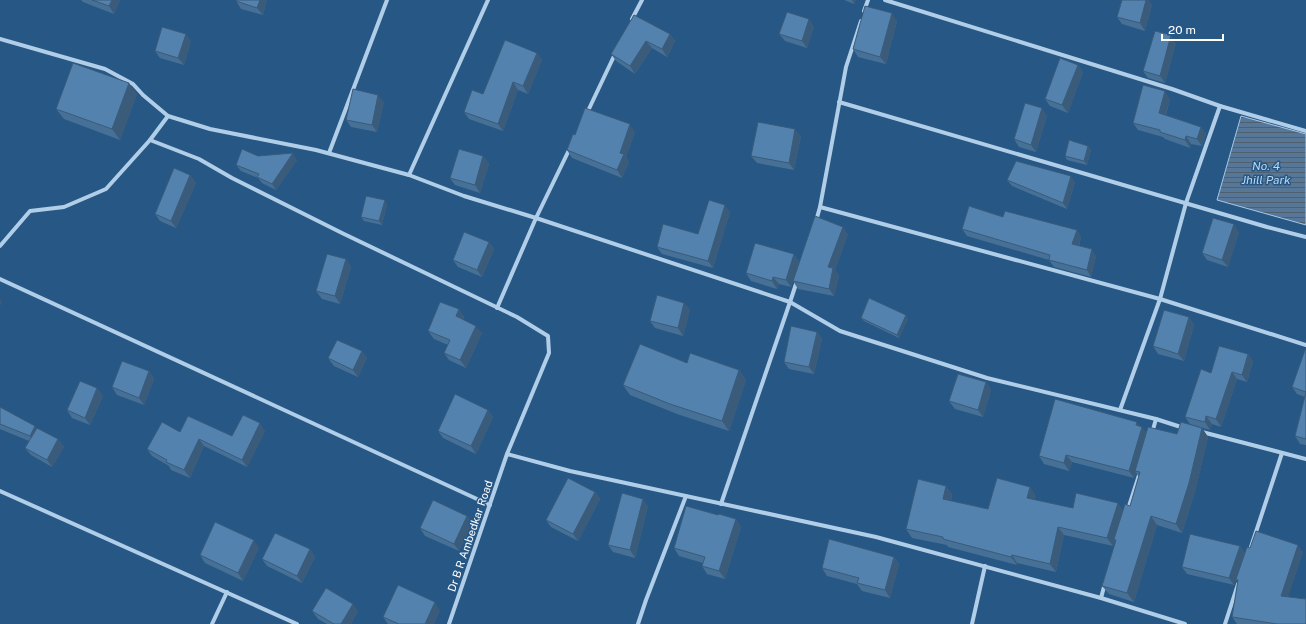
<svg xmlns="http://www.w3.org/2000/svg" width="1306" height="624" viewBox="0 0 1306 624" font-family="'Public Sans',sans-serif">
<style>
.water{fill:url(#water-rules);stroke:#a5c9e8}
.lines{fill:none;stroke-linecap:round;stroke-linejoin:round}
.minor{stroke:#b1cee8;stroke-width:4}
.wall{fill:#477096}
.shaded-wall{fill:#3a5b7a}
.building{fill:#5382af;stroke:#3a5b7a}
.labels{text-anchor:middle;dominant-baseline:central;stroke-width:3;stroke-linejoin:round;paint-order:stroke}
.street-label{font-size:11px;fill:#fff;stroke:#265785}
.water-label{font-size:12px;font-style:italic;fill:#bcd7ef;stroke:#265785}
</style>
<defs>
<pattern id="water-rules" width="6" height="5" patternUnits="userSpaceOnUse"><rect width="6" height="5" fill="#567798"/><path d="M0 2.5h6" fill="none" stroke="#505f6e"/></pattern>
</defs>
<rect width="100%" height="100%" fill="#265785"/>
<!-- water -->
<path class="water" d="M1241,116l65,18v91l-89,-25z"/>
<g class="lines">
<!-- minor -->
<g class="minor">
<path d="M885,0l287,89 48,17 86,25"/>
<path d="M864,11l4,-11"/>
<path d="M632,19l10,-19"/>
<path d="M0,39l105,30 28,15 10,11 25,21"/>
<path d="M839,102l428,125 39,10"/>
<path d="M587,113l28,-59"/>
<path d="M329,153l58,-153"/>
<path d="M409,175l79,-175"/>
<path d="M820,207l340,92 146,46"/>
<path d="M816,221l4,-14 26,-140 15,-46"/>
<path d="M0,246l30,-35 34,-4 42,-18 44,-49"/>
<path d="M0,279l490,226"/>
<path d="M497,308l39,-90 254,84 7,-21"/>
<path d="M1120,410l40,-111 26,-96 34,-97"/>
<path d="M1202,432l104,27"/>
<path d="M1152,433l4,-14"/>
<path d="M507,454l63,17 306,66 225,61 84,26"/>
<path d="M0,491l297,133"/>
<path d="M721,504l69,-202 50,29 147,47 169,41 28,9"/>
<path d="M1128,509l12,-37"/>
<path d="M1249,553l33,-100"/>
<path d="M1101,598l4,-15"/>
<path d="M212,624l15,-32"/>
<path d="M449,624l58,-170 42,-101 -1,-17 -31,-19 -175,-84 -110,-55 -33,-19 -49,-19 18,-24 42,13 106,21 93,25 55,21 72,22 34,-70"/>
<path d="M638,624l8,-24 40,-104"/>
<path d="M972,624l13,-58"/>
<path d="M1225,624l13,-40"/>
</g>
</g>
<!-- wall -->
<g class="wall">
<path d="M81,0h39l-6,14 -31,-12z"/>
<path d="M267,0l-4,15 -22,-6 -5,-8z"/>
<path d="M844,0h12l-2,4z"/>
<path d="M1122,0h26l4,5 -7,26 -23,-7 -5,-7z"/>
<path d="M634,15l36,19 5,7 -8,16 -15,-9 -17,26 -19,-13 -5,-7z"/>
<path d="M897,21l-11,43 -28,-7 -5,-8z"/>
<path d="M814,26l-7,22 -22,-7 -6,-7z"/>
<path d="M191,41l-7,24 -24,-7 -5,-7z"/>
<path d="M1176,43l-11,40 -17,-5 -5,-7z"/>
<path d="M537,53l5,7 -14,34 -10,-4 -15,41 -34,-12 -5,-7 19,-18z"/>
<path d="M1078,65l5,7 -15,41 -18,-7 -5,-7z"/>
<path d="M137,94l-17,46 -56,-21 -8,-10z"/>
<path d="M1170,99l-4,16 35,12 5,7 -4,12 -11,-2 -1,4 -25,-9 -2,-2 -25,-7 -5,-7z"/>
<path d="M384,102l-7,30 -26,-5 -5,-7z"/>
<path d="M1047,116l-11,36 -17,-5 -5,-8z"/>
<path d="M635,132l-9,25 3,5 -7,16 -50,-20 -5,-8 8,-15z"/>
<path d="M801,136l-7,34 -37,-7 -6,-7z"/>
<path d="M1088,146l3,4 -4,15 -20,-5 -2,-4z"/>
<path d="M258,156l39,4 -21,30 -14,-7 -4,-5 -17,-7 -5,-6z"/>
<path d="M483,156l6,8 -9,29 -25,-8 -5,-7z"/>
<path d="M190,175l6,8 -20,45 -16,-7 -5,-7z"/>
<path d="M1007,180l68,2 -8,27 -55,-23z"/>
<path d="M387,204l-5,21 -18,-4 -3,-4z"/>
<path d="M730,212l-17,56 -51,-14 -5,-7 41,-13z"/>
<path d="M1003,217l74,13 4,7 -2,9 17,10 -5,21 -37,-10 -5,-7 -82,-24 -5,-7z"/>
<path d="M1239,232l-11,35 -21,-7 -5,-7z"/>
<path d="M848,234l-13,36 4,6 -5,20 -36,-7 -5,-8 -2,6 -12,-3 -2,5 -26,-8 -5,-8 48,-19 5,8 -4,12z"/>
<path d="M489,242l5,7 -12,28 -24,-10 -5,-7z"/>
<path d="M346,259l5,8 -11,37 -18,-5 -6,-8z"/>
<path d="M684,303l6,7 -7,26 -28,-8 -5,-7z"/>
<path d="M464,316l-1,4 19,13 -16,35 -17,-8 -5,-7 4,-8 -14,-6 -6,-8z"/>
<path d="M1189,317l5,8 -10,36 -26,-7 -5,-8z"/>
<path d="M861,318l47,1 -9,19 -35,-17z"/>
<path d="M817,332l5,7 -8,35 -25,-5 -5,-7z"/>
<path d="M1306,350v95l-6,-1 -5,-8 10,-39 -8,-3 -5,-7z"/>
<path d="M362,351l5,7 -9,19 -24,-11 -6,-8z"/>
<path d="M1248,354l5,8 -6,20 -10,-3 -16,48 -9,-3 -2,6 -20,-6 -5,-7 26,-44z"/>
<path d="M739,370l7,10 -17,51 -52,-17 -47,-19 -7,-10z"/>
<path d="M149,371l5,8 -10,26 -27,-10 -5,-8z"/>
<path d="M986,382l5,8 -8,27 -28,-8 -6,-8z"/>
<path d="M97,388l6,8 -13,29 -18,-7 -5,-8z"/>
<path d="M0,407l36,22 22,10 6,8 -12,20 -21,-12 -6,-7 4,-7 -29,-12z"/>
<path d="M488,410l5,7 -17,37 -33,-16 -5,-7z"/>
<path d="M1140,426l7,7 30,1 25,-6 6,9 -13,55 -13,41 -25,-8 -23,77 -25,-8 -7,-8 14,-44 -1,-1 -2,5 -49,-11 -8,37 -39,-9v2l-69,-18 -1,-2 -35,-7 -6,-9 40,-43 6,8 -1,7 37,8 42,-22 5,8 -1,5 39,8 50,2 7,-4 9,-29 -3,-4 -2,5 -62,-16 -3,9 -25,-7 -5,-8z"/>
<path d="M265,431l-18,36 -43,-21 -14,32 -19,-8 -2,-4 -17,-10 -5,-7 33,-17 52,4z"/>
<path d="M595,492l5,7 -22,42 -27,-14 -5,-7z"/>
<path d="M648,506l-13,52 -22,-6 -5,-7z"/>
<path d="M718,515l18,4 5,8 -16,52 -18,-5 -5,-8 1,-3 -24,-7 -5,-8z"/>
<path d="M467,516l5,7 -13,28 -34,-15 -5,-8z"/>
<path d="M1240,546l5,7 5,-5 53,4 -15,44 18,28h-69l-5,-7 6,-35 -2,-3 -2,6 -47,-11 -5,-7z"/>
<path d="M259,548l-16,33 -38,-18 -5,-8z"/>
<path d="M310,549l5,8 -13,26 -35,-17 -5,-7z"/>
<path d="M894,557l5,7 -9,34 -28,-7 -5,-7 -30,-8 -5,-8z"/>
<path d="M440,610l-6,14h-46l-5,-7z"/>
<path d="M312,611h46l-7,13h-24l-9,-5z"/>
</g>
<!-- shaded-wall -->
<g class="shaded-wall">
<path d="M112,0h8l-6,14 -5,-8z"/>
<path d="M260,0h7l-4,15 -6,-7z"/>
<path d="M852,0h4l-2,4z"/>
<path d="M1146,0h2l4,5 -7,26 -5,-8z"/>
<path d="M892,13l5,8 -11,43 -6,-7z"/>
<path d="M809,19l5,7 -7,22 -5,-7z"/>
<path d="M186,34l5,7 -7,24 -6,-7z"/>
<path d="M670,34l5,7 -8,16 -5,-8z"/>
<path d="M1171,35l5,8 -11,40 -5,-7z"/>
<path d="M646,41l6,7 -17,26 -5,-8z"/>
<path d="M537,53l5,7 -14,34 -5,-8z"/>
<path d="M1078,65l5,7 -15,41 -6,-8z"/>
<path d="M513,82l5,8 -15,41 -5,-7z"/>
<path d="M129,83l8,11 -17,46 -8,-11z"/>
<path d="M1165,91l5,8 -6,21 -5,-7z"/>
<path d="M378,95l6,7 -7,30 -5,-7z"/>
<path d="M1042,108l5,8 -11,36 -5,-7z"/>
<path d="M630,124l5,8 -9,25 3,5 -7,16 -5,-8 3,-17z"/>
<path d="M1201,127l5,7 -4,12 -5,-7z"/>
<path d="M795,129l6,7 -7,34 -5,-7z"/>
<path d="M1186,136l5,8 -1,4 -5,-8z"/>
<path d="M1088,146l3,4 -4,15 -3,-4z"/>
<path d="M293,153l4,7 -21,30 -4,-6z"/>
<path d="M483,156l6,8 -9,29 -5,-8z"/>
<path d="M190,175l6,8 -20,45 -5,-7z"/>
<path d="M1071,176l4,6 -8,27 -4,-6z"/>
<path d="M385,200l2,4 -5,21 -3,-4z"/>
<path d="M725,205l5,7 -17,56 -5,-7z"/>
<path d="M1234,224l5,8 -11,35 -6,-7z"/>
<path d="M843,227l5,7 -13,36 4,6 -5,20 -5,-7 -1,-22z"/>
<path d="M1077,230l4,7 -4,14 -5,-7z"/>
<path d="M489,242l5,7 -12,28 -5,-7z"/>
<path d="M1092,249l4,7 -5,21 -4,-7z"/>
<path d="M794,254l5,8 -8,25 -5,-7z"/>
<path d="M346,259l5,8 -11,37 -5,-8z"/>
<path d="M773,277l6,7 -2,5 -5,-8z"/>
<path d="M0,299l2,3 -2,5z"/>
<path d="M684,303l6,7 -7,26 -5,-8z"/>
<path d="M459,309l5,7 -3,8 -5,-8z"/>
<path d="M906,315l2,4 -9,19 -2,-3z"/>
<path d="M1189,317l5,8 -10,36 -6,-7z"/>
<path d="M476,326l6,7 -16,35 -6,-8z"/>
<path d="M817,332l5,7 -8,35 -5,-7z"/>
<path d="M362,351l5,7 -9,19 -5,-7z"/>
<path d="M1248,354l5,8 -6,20 -5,-7z"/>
<path d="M739,370l7,10 -17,51 -7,-10z"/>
<path d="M149,371l5,8 -10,26 -5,-7z"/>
<path d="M1232,372l5,7 -16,48 -5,-8z"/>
<path d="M986,382l5,8 -8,27 -5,-7z"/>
<path d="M97,388l6,8 -13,29 -5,-7z"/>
<path d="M488,410l5,7 -17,37 -5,-8z"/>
<path d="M1206,416l6,8 -2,6 -5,-8z"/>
<path d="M1137,422l5,7v-2l6,7 -13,37 1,2 -2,5 -5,-7z"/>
<path d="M260,423l5,8 -18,36 -5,-7z"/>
<path d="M35,426l5,8 -5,10 -5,-8z"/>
<path d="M1202,428l6,9 -13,55 -13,41 -6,-9z"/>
<path d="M58,439l6,8 -12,20 -5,-7z"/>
<path d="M199,439l5,7 -14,32 -6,-8z"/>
<path d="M1066,455l6,7 -3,9 -5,-8z"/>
<path d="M946,486l6,8 -3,14 -6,-9z"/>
<path d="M1030,487l5,8 -3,11 -5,-8z"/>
<path d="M595,492l5,7 -22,42 -5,-7z"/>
<path d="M643,499l5,7 -13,52 -5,-8z"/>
<path d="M1118,503l6,8 -10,28 1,2 -2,5 -6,-8z"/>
<path d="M467,516l5,7 -13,28 -5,-7z"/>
<path d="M1151,516l6,9 -23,77 -7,-9z"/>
<path d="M736,519l5,8 -16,52 -6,-8z"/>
<path d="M1058,527l6,8 -8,37 -6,-8z"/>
<path d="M254,540l5,8 -16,33 -5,-8z"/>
<path d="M1298,545l5,7 -17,51 -5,-7z"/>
<path d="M1240,546l5,7 -11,32 -5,-7z"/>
<path d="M310,549l5,8 -13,26 -5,-7z"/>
<path d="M1012,555l5,8v2l-6,-8z"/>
<path d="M894,557l5,7 -9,34 -5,-8z"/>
<path d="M435,602l5,8 -6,14h-9z"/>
<path d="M353,604l5,7 -7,13h-10z"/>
</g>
<!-- building -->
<g class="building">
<path d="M92,0h20l-3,6z"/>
<path d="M237,0h23l-3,8 -21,-7z"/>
<path d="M1122,0h24l-6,23 -23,-6z"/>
<path d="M865,6l27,7 -12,44 -27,-8z"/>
<path d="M787,12l22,7 -7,22 -23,-7z"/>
<path d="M634,15l36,19 -8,15 -16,-8 -16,25 -19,-12z"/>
<path d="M162,27l24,7 -8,24 -23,-7z"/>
<path d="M1155,31l16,4 -11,41 -17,-5z"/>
<path d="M505,40l32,13 -14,33 -10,-4 -15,42 -34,-12 8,-22 11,4z"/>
<path d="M1060,58l18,7 -16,40 -17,-6z"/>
<path d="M73,63l56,20 -17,46 -56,-20z"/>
<path d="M1143,85l22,6 -6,22 42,14 -4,12 -11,-3 -1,4 -25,-8v-2l-27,-7z"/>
<path d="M353,89l25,6 -6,30 -26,-5z"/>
<path d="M1025,103l17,5 -11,37 -17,-6z"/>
<path d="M585,108l45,16 -10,29 4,1 -7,16 -50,-20 6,-16 2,1z"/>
<path d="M758,122l37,7 -6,34 -38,-7z"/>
<path d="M1069,140l19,6 -4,15 -19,-5z"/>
<path d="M242,149l16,7 35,-3 -21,31 -15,-7 2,-3 -23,-9z"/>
<path d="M459,149l24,7 -8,29 -25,-7z"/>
<path d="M1016,161l55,15 -8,27 -56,-23z"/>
<path d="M174,168l16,7 -19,46 -16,-7z"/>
<path d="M366,196l19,4 -6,21 -18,-4z"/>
<path d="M709,200l16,5 -17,56 -51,-14 6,-23 35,10z"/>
<path d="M969,206l34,11 2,-6 72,19 -5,14 20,5 -5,21 -38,-10 1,-5 -88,-26z"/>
<path d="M815,216l28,11 -15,40 5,1 -4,21 -36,-8z"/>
<path d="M1213,218l21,6 -12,36 -20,-7z"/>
<path d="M464,232l25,10 -12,28 -24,-10z"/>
<path d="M755,243l39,11 -8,26 -13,-3 -1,4 -26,-8z"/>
<path d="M327,254l19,5 -11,37 -19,-5z"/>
<path d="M657,295l27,8 -6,25 -28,-7z"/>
<path d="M869,298l37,17 -9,20 -36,-17z"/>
<path d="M440,302l19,7 -3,7 20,10 -16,34 -16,-7 6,-13 -22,-9z"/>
<path d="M1164,310l25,7 -11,37 -25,-8z"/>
<path d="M791,326l26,6 -8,35 -25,-5z"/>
<path d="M337,340l25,11 -9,19 -25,-12z"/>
<path d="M640,344l47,19 3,-10 49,17 -17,51 -52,-17 -47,-19z"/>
<path d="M1219,346l29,8 -6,21 -10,-3 -16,47 -10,-3 -1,6 -20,-5 16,-48 10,4z"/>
<path d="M1305,350h1v89l-11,-3 11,-44 -14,-5z"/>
<path d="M122,361l27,10 -10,27 -27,-11z"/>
<path d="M958,374l28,8 -8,28 -29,-9z"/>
<path d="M80,381l17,7 -12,30 -18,-8z"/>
<path d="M455,394l33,16 -17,36 -33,-15z"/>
<path d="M1055,399l82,23 -1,3 6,2 -13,44 -63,-16 -2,8 -25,-7z"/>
<path d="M0,407l35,19 -5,10 -30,-12z"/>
<path d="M243,415l17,8 -18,37 -43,-21 -15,31 -18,-8 1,-2 -20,-11 15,-27 18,10 8,-16 44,20z"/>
<path d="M1181,422l21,6 -13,55 -13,41 -25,-8 -24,77 -25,-7 14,-46 -2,-1 11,-35 5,2 10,-34 -5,-1 13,-44 29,7z"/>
<path d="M37,428l21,11 -11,21 -22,-12z"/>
<path d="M568,478l27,14 -22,42 -27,-14z"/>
<path d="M997,478l33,9 -3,11 46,10 3,-15 42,10 -11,35 -49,-11 -8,37 -38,-9 -1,2 -68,-18v-2l-37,-8 12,-50 28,7 -3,13 45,10z"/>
<path d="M622,493l21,6 -13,51 -22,-5z"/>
<path d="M433,500l34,16 -13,28 -34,-16z"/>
<path d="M686,506l32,9 1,-1 17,5 -17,52 -17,-5 3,-9 -31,-9z"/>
<path d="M215,522l39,18 -16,33 -38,-18z"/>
<path d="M1256,531l42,14 -17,51 25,3v25h-29l-45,-7 6,-37 -2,-1 11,-32 3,1z"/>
<path d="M275,533l35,16 -13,27 -35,-17z"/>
<path d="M1190,534l50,12 -11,32 -47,-11z"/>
<path d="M829,539l65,18 -9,33 -28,-7 2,-5 -37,-10z"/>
<path d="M398,585l37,17 -10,22h-26l-16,-7z"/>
<path d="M326,588l27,16 -12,20h-7l-22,-13z"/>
</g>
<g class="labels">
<!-- street labels -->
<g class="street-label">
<text transform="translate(470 536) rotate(-71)">Dr B R Ambedkar Road</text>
</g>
<!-- water labels -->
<g class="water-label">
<text x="1266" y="166">No. 4<tspan x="1266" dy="14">Jhill Park</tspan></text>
</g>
</g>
<!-- scale -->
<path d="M1162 34v6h61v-6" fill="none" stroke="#ffffff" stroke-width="2"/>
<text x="1168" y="34" font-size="12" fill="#ffffff" stroke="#265785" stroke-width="3" paint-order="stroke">20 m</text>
</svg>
